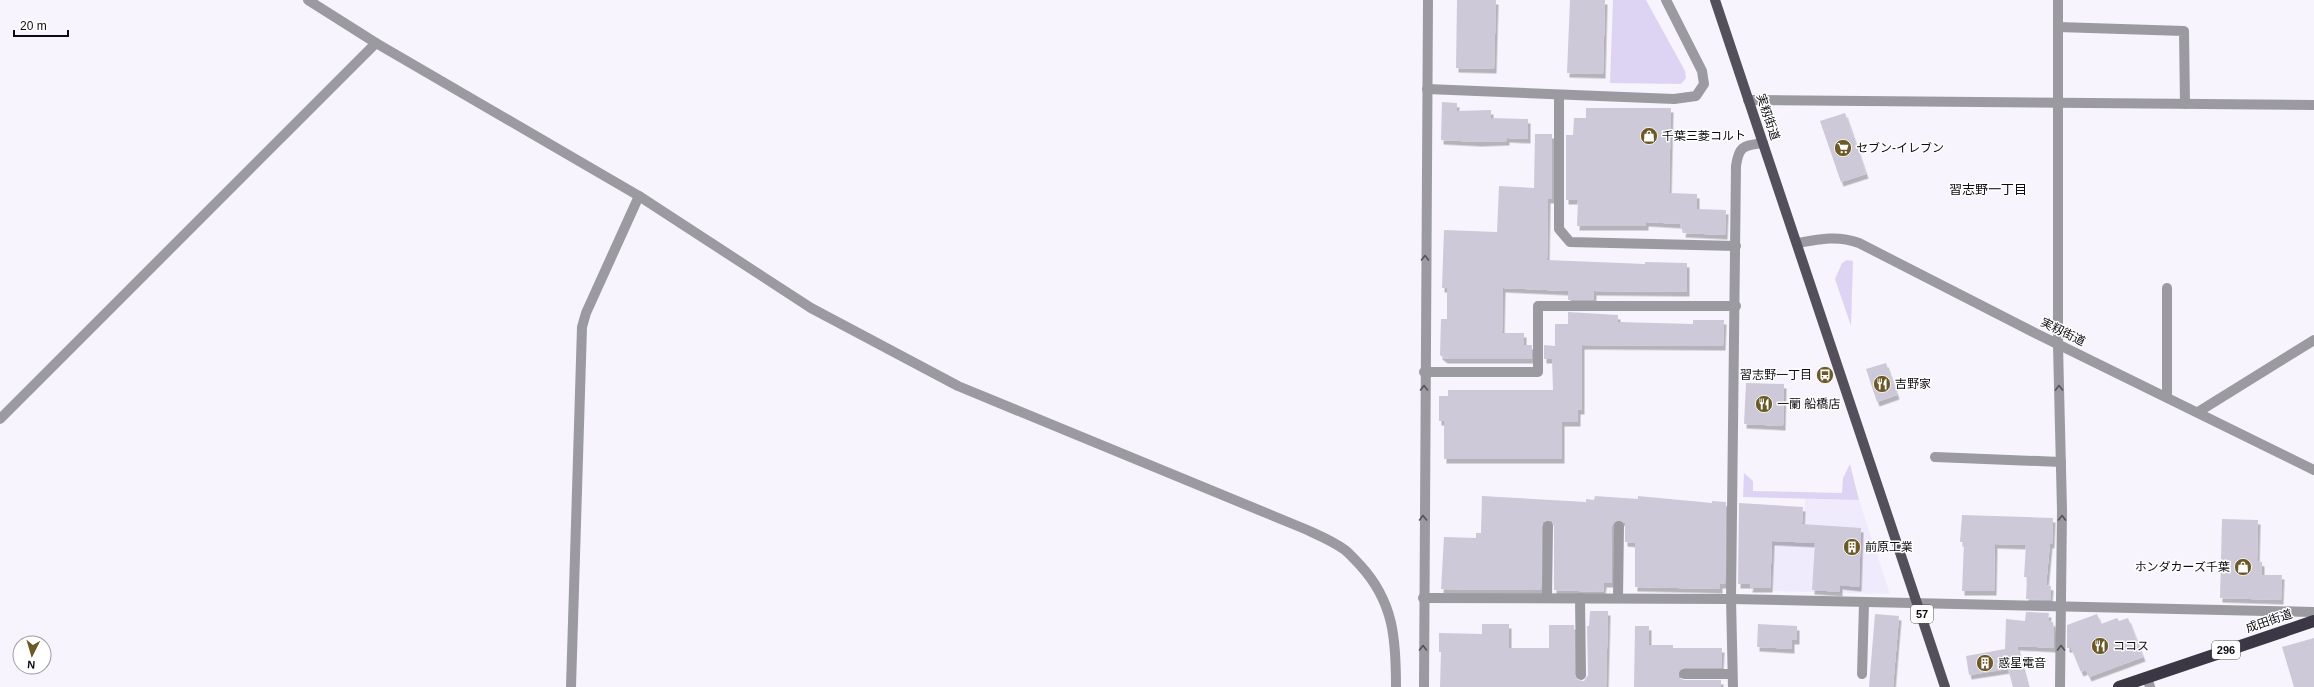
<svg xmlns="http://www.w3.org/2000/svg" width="2314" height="687" viewBox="0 0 2314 687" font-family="Helvetica,'Noto Sans JP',sans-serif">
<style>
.built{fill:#f0eafd}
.green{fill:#ddd4f4}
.building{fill:#cdc9d9;filter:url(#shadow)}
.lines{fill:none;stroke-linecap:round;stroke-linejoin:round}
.minor{stroke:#9c9aa1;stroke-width:10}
.major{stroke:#53505c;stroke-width:10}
.highway{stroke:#3b3744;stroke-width:12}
.oneway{stroke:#545259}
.labels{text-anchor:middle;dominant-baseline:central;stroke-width:3;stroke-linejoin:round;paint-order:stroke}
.shield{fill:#fff;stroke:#565458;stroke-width:1}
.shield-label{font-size:11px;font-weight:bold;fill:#0d0b11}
.street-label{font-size:12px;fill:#0d0b11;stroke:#fff}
.poi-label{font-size:12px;fill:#0d0b11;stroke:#fff;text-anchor:start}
.neighbourhood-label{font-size:13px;fill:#0d0b11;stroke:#fff}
</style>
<defs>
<filter id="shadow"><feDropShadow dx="2.5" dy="4.5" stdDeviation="0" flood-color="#0004"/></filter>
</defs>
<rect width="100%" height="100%" fill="#f7f4fe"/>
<!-- built -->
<path class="built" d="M1805,499l54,1 31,94 -118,-3 1,-70 31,2z"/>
<!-- green -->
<g class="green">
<path d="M1613,0h33l39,71 1,7 -5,6 -71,-1z"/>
<path d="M1847,260l6,1 -2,65 -16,-47 7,-16z"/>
<path d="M1850,464l9,36 -116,-3 1,-24 9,8v10l89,2 1,-15z"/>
</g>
<!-- building -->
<g class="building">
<path d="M1457,0h39l-2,69 -38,-1z"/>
<path d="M1570,0h35l-2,74 -36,-1z"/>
<path d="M1442,102l15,1v8l34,-1v8l37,1v20l-21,-1v3l-28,1 -38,-2z"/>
<path d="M1586,108h85l-2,85 28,1v15l29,1 -1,25 -42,-2 1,-5h-4v-4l-34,-2v4h-69l1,-26h-12v-65h7l1,-17h12z"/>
<path d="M1845,113l21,61 -25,8 -21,-61z"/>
<path d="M1535,134h17v65h-4l-1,61 98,4v-2l42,1v29l-93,-1v9h-26v-9l-65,-3 -1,45h22v12h8v14h-87l-5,-4 1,-36h6v-31h-5l2,-58 53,2 2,-46 35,2z"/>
<path d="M1568,312l50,3v7l75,2v-4h31l-1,26 -141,-1v65h-4v12h-16v37h-118v-38h-5v-25h9v-6h105l-1,-31h-8v-14l11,1v-22h13z"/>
<path d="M1886,363l11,32 -20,7 -11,-33z"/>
<path d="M1746,383l38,1 -1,42 -39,-2z"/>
<path d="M1482,496l104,6v-3l8,1 1,-4 43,3v-3l74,7v-2l14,1 -1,82h-5v5l-85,-2v-44l-10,-1v-19l-6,-3 -5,2 -2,4v57h-8l-1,9 -49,-2v-64l-2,-5 -4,-1 -5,2 -1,4 -1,64 -100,-1 3,-52 32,1v-5h5z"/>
<path d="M1739,503l64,4 -1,17 59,4 -2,59 -19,-2v7l-28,-2 3,-47 -43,-2 -2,47h-20l1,-4h-13z"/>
<path d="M1962,515l91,3 -1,26h-2l-4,41 5,1 -1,14 -24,-1 1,-22h-3l2,-32 -31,-1 -1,47h-32l2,-49h-4z"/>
<path d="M2222,519l36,1 -1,41 5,1v13h20l-1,25 -61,-2z"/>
<path d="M1590,611h18l-2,76h-166l1,-35h-2v-19l43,1v-10h27v24h40v-23h25l1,50 3,5 6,1 4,-6 -1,-49h2z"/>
<path d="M2026,612l23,1 -1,8 5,1 1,8v18l-37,-2 11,41h-15l-5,-18 -39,6 -3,-19 39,-7 1,-30 19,2z"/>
<path d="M1875,614l24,2 -6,71h-24z"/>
<path d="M2097,614l4,10 16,-6 2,3 9,-3 15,39 -54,20 -3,-7 -5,2 -10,-24h-4v-23z"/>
<path d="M1758,624l39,2v14h-5v9l-35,-2z"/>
<path d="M1635,626h14v19h24v3h49l-1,20h-37l-6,6 1,4 5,2h37v7h-87z"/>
<path d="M2314,638v49h-20l-12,-40z"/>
</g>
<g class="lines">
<!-- minor -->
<g class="minor">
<path d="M308,0l68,43 263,153 172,112 147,78 347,143c13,6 28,12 40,21 5,4 10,10 15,15 34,37 36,74 36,122"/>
<path d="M2058,0v345l4,165 -2,177"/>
<path d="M2058,27l126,4 1,73"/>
<path d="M1427,89l247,10 22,-3 8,-12 -2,-13 -36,-71"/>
<path d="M1559,95v134l11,13 166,4"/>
<path d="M1748,100l566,5"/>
<path d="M1798,243c21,-4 40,-8 61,0l176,90 279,137"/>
<path d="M2167,288v109"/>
<path d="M1424,372h114v-66h198"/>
<path d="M2198,412l116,-72"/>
<path d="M0,419l376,-376"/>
<path d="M1935,457l126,5"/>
<path d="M1423,598l308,1 583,13"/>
<path d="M1547,598l1,-72"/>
<path d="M1580,598l1,77"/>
<path d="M1618,598l1,-72"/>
<path d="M1684,674h48"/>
<path d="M1862,674l2,-70"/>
<path d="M2147,677l3,10"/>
<path d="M571,687l11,-360 4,-14 53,-117"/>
<path d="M1424,687l4,-687"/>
<path d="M1733,687l-2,-88 5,-433c3,-21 8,-20 27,-23"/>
</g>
<!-- major -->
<path class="major" d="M1715,0l230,687"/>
<!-- highway -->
<path class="highway" d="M2119,687l195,-66"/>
</g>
<!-- one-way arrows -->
<defs><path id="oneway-chevron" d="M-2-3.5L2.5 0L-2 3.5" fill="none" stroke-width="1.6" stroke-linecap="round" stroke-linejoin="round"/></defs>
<g class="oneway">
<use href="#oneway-chevron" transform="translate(1425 258) rotate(-89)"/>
<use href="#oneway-chevron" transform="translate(1424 388) rotate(-90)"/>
<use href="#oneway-chevron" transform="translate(2059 388) rotate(-91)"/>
<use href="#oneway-chevron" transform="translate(1423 518) rotate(-90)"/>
<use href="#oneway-chevron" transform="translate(2062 518) rotate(-89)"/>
<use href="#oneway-chevron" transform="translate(1423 648) rotate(-90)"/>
<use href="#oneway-chevron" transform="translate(2061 648) rotate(-90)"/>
</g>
<!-- icons -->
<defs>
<symbol id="shop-disc" viewBox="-11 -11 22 22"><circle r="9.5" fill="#6c5928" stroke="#fff"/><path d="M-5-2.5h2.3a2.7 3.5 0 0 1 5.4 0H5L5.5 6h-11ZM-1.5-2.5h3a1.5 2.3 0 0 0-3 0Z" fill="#fff"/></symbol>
<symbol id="supermarket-disc" viewBox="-11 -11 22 22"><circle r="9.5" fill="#6c5928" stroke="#fff"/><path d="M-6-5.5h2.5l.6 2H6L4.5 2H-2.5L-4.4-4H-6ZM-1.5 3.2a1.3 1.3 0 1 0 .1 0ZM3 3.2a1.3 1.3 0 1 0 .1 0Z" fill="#fff"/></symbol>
<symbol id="bus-disc" viewBox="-11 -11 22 22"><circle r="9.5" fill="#6c5928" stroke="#fff"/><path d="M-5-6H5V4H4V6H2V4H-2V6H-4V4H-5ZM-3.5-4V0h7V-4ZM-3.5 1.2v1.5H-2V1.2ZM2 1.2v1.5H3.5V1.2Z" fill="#fff"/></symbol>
<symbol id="restaurant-disc" viewBox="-11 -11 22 22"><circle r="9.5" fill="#6c5928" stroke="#fff"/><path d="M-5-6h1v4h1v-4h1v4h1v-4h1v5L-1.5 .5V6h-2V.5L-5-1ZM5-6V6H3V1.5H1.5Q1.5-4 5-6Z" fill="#fff"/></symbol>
<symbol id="building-disc" viewBox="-11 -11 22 22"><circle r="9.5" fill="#6c5928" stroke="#fff"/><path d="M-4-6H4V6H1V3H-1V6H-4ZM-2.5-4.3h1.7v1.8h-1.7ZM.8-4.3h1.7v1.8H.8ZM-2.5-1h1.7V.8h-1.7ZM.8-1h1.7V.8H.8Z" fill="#fff"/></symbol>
</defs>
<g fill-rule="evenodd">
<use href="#shop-disc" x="1639" y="126" width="20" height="20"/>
<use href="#supermarket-disc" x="1833" y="138" width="20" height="20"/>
<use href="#bus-disc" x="1815" y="365" width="20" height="20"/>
<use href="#restaurant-disc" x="1872" y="374" width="20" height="20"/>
<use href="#restaurant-disc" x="1754" y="394" width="20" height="20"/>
<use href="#building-disc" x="1842" y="537" width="20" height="20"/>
<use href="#shop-disc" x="2233" y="557" width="20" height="20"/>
<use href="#restaurant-disc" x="2090" y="636" width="20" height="20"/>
<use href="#building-disc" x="1975" y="653" width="20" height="20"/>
</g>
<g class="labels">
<!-- shield labels -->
<g class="shield">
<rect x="1911" y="605" width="22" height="18" rx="3"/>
<rect x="2212" y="641" width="28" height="18" rx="3"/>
</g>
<g class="shield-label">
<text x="1922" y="614">57</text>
<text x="2226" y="650">296</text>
</g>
<!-- street labels -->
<g class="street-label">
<text transform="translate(1768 117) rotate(71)">実籾街道</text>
<text transform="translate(2063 332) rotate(26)">実籾街道</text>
<text transform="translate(2269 621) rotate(-19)">成田街道</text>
</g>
<!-- poi labels -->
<g class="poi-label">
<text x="1662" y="136">千葉三菱コルト</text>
<text x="1856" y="148">セブン-イレブン</text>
<text x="1812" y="375" text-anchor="end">習志野一丁目</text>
<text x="1895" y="384">吉野家</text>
<text x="1777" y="404">一蘭 船橋店</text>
<text x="1865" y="547">前原工業</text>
<text x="2230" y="567" text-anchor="end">ホンダカーズ千葉</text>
<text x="2113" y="646">ココス</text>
<text x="1998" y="663">惑星電音</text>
</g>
<!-- neighbourhood labels -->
<g class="neighbourhood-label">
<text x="1988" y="189">習志野一丁目</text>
</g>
</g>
<!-- north arrow -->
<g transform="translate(32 655) rotate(185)"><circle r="19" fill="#ffffff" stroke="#9e9da0"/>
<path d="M0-3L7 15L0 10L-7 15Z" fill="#6c5928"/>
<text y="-6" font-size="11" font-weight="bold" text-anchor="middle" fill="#0d0b11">N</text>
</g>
<!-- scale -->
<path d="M14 30v6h54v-6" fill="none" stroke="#0d0b11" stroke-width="2"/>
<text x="20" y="30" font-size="12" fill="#0d0b11" stroke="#ffffff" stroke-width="3" paint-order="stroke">20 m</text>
</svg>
